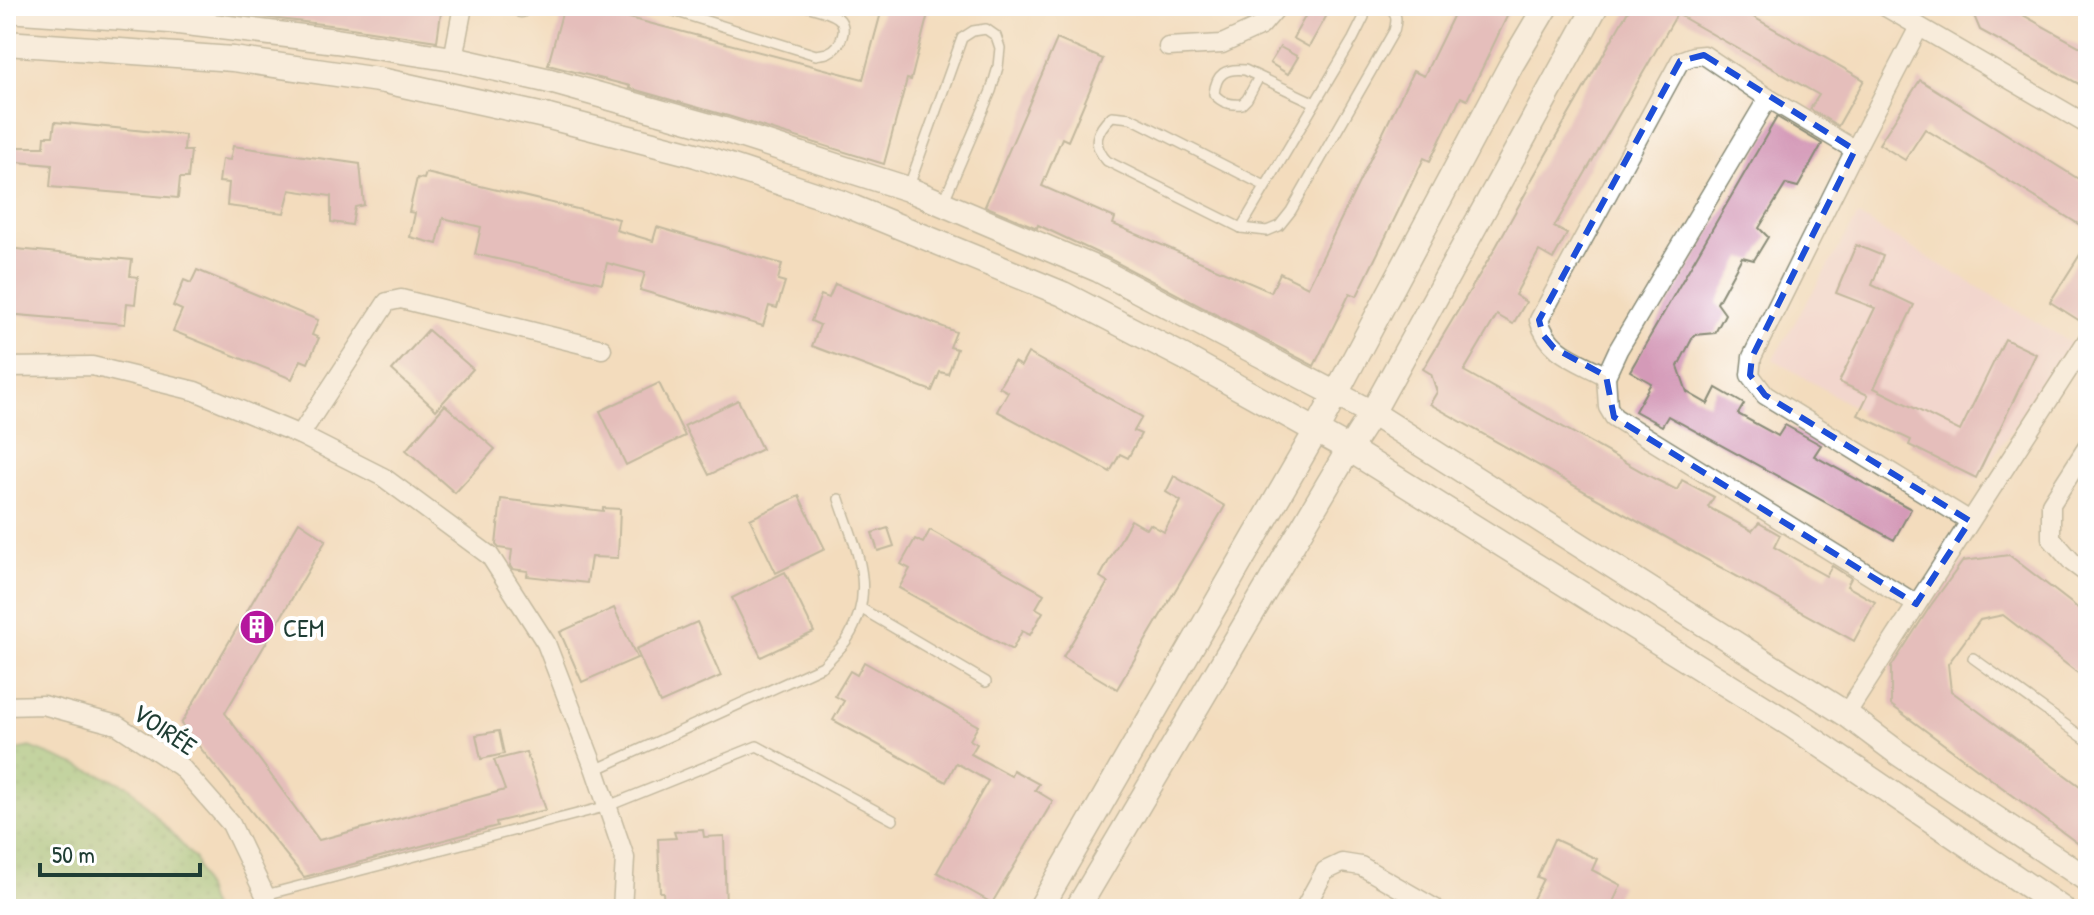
<svg xmlns="http://www.w3.org/2000/svg" width="2094" height="915" viewBox="0 0 2094 915" font-family="'Patrick Hand',sans-serif">
<style>
.built{fill:#f2cfe0}
.park{fill:url(#park-dots);stroke:#558258;stroke-width:2}
.building{fill:#d49ab8}
.lines{fill:none;stroke-linecap:round;stroke-linejoin:round}
.lane-casing{stroke:#898c78;stroke-width:12}
.street-casing{stroke:#898c78;stroke-width:21}
.secondary-casing{stroke:#898c78;stroke-width:27}
.lane{stroke:#fff;stroke-width:9}
.street{stroke:#fff;stroke-width:18}
.secondary{stroke:#fff;stroke-width:24}
.marked{fill:none;stroke:#1d4ed8;stroke-width:6;stroke-dasharray:16 10;stroke-linejoin:round}
.labels{text-anchor:middle;dominant-baseline:central;stroke-width:8;stroke-linejoin:round;paint-order:stroke}
.poi-label{font-size:26px;fill:#1f3d34;stroke:#fff;text-anchor:start}
.street-label{font-size:26px;fill:#1f3d34;stroke:#fff}
</style>
<defs>
<pattern id="park-dots" width="8" height="8" patternUnits="userSpaceOnUse" patternTransform="scale(2)"><rect width="8" height="8" fill="#8bc77c"/><path d="M2 2h.1M6 6h.1" fill="none" stroke="#71a366" stroke-width="1.8" stroke-linecap="round"/></pattern>
</defs>
<rect width="100%" height="100%" fill="#fff"/>
<filter id="ink" filterUnits="userSpaceOnUse"><feTurbulence type="fractalNoise" baseFrequency=".0125" numOctaves="2"/><feDisplacementMap in="SourceGraphic" scale="16" xChannelSelector="R" yChannelSelector="G"/><feConvolveMatrix kernelMatrix="1 2 1 2 8 2 1 2 1" color-interpolation-filters="sRGB"/></filter>
<filter id="wash" filterUnits="userSpaceOnUse"><feTurbulence type="fractalNoise" baseFrequency=".006" numOctaves="4" result="noise"/><feDisplacementMap in="SourceGraphic" scale="32" xChannelSelector="R" yChannelSelector="G"/><feGaussianBlur stdDeviation="1.8" result="paint"/><feColorMatrix in="noise" values="0 0 0 0 0 0 0 0 0 0 0 0 0 0 0 0 0 1.4 0 .05"/><feComposite in="paint" operator="in"/></filter>
<g filter="url(#wash)">
<rect width="100%" height="100%" fill="#f3dcbd"/>
<!-- built -->
<path class="built" d="M1858,216l214,127 -95,137 -204,-121z"/>
<!-- park -->
<path class="park" d="M30,747l99,39 66,73 17,50h-206v-157z"/>
<g id="blocks">
<!-- building -->
<g class="building">
<path d="M220,6h222l-5,35 -99,-15 -119,-14z"/>
<path d="M564,6h41l-2,5 260,68 19,-70 5,1 1,-4h42l-19,74 -4,-1 -23,85 -156,-48 -99,-28 1,-2 -82,-21z"/>
<path d="M1311,6h21l-23,41 -16,-9z"/>
<path d="M1458,6h54l-45,94 -6,-3 -31,64 -6,-3 -67,138 -7,-3 -36,73 -208,-109 -68,-32 -1,3 -52,-22 72,-167 46,20 -35,82 -6,-3 -20,48 73,32 -2,6 158,68 9,-19 28,14 105,-216 11,5z"/>
<path d="M1631,6h103l130,74 -26,46 -28,-17 9,-14 -142,-81 -123,213 13,7 -14,25 -14,-8 -24,44 11,7 -13,22 -16,-9 -33,56 191,108 22,11 5,-10 32,17 -6,10 44,24 7,-8 21,12 -6,12 52,29 6,-10 19,12 -4,8 28,16 -21,39 -221,-122 -203,-115 7,-12 -6,-18 -8,-5 70,-117 36,-65 -1,-1z"/>
<path d="M1970,6h44l7,8 67,37v38l-108,-59z"/>
<path d="M1280,47l18,10 -10,17 -18,-11z"/>
<path d="M1920,80l168,105v45l-163,-101 -20,31 -26,-16z"/>
<path d="M1777,117l45,27 -24,43 -12,-3 -27,44 9,9 -14,23 -12,-3 -25,46 8,11 -10,19 -21,2 -16,31 9,26 21,12 8,-16 28,16 -6,10 40,22 7,-11 36,20 -7,11 97,53 -17,31 -226,-124 -6,10 -27,-15 16,-28 -21,-12z"/>
<path d="M55,122l130,13 -1,16h7l-3,27h-8l-2,20 -128,-11 2,-22 -46,-4v-14h38l1,-11h8z"/>
<path d="M233,146l127,18 4,41 -9,2 -3,18 -21,-3v-26l-41,-6 -6,23 -57,-7 2,-23 -10,-1 3,-23 8,1z"/>
<path d="M426,173l193,46 -3,11 37,11 4,-14 125,37 -4,16 7,2 -8,26 -8,-2 -6,20 -123,-36 5,-17 -38,-10 -5,20 -127,-29 6,-27 -38,-9 -6,26 -27,-7 5,-24 -6,-1 8,-34 7,1z"/>
<path d="M2088,242v84l-38,-24z"/>
<path d="M1856,245l27,11 -11,29 42,20 -40,83 86,43 45,-92 31,15 -60,124 -67,-33 2,-5 -53,-25 10,-20 -29,-13 36,-74 -39,-15z"/>
<path d="M6,248l126,12 -2,16 8,1 -3,27 -8,-1 -2,21 -119,-10z"/>
<path d="M197,270l121,50 -6,15 7,3 -11,25 -7,-3 -9,19 -119,-48 9,-21 -9,-4 11,-26 7,3z"/>
<path d="M835,284l121,48 -6,15 7,2 -9,25 -8,-2 -8,19 -120,-45 8,-21 -9,-4 10,-26 8,3z"/>
<path d="M428,330l45,39 -37,41 -44,-40z"/>
<path d="M1028,353l114,64 -8,14 7,3 -13,24 -8,-4 -10,18 -113,-61 11,-19 -9,-5 15,-25 7,4z"/>
<path d="M659,383l26,53 -59,29 -26,-54z"/>
<path d="M738,400l24,49 -53,26 -25,-49z"/>
<path d="M445,405l50,44 -40,44 -49,-43z"/>
<path d="M1174,476l51,30 -108,183 -54,-32 45,-75 -8,-5 31,-57 16,9 3,-5 14,8 17,-31 -15,-9z"/>
<path d="M799,496l26,53 -49,24 -26,-54z"/>
<path d="M501,499l102,12v-3l17,1 -2,49 -27,-1 -4,26 -60,-7 1,-5 -16,-2 -2,-3 2,-16 -13,-2 -3,-3z"/>
<path d="M299,522l27,18 -101,173 94,127 186,-50 -11,-30 32,-8 20,58 -50,12 1,4 -193,51 -123,-153z"/>
<path d="M888,528l6,18 -16,5 -6,-18z"/>
<path d="M930,530l114,64 -8,14 7,4 -13,23 -8,-4 -10,19 -113,-62 11,-19 -9,-5 14,-25 8,4z"/>
<path d="M2009,555l79,61v65l-85,-66 -23,5 -32,44 3,27 137,101v59l-197,-146v-38l40,-62 32,-44z"/>
<path d="M785,572l29,60 -53,25 -29,-59z"/>
<path d="M614,608l23,50 -55,24 -22,-50z"/>
<path d="M697,622l24,54 -61,27 -24,-54z"/>
<path d="M864,662l114,64 -8,14 7,4 -6,10 40,22 2,-6 26,14 -4,6 18,11 -61,102 -55,-31 51,-91 -32,-18 -10,19 -113,-62 11,-19 -9,-5 15,-25 7,4z"/>
<path d="M499,731l5,23 -23,5 -5,-24z"/>
<path d="M703,830l1,7 20,-1 2,73h-62l-1,-17h-3l-2,-53 18,-1 -2,-6z"/>
<path d="M1554,839l43,20 -5,11 29,15 -11,24h-82l15,-30 -6,-2z"/>
</g>
</g>
</g>
<g filter="url(#ink)">
<use href="#blocks" fill-opacity="0" stroke="#898c78" stroke-width="2"/>
<g class="lines">
<defs>
<g id="lane">
<path d="M658,6l158,49c3,-1 11,-1 13,-3 12,-5 20,-25 9,-34 -8,-6 -22,-9 -32,-12"/>
<path d="M1259,77l-12,22 -5,5c-12,1 -20,-1 -28,-10 2,-21 12,-26 31,-24l70,33"/>
<path d="M909,186l53,-148 11,-7 13,-2 10,7 4,12 -2,19 -7,24 -48,112"/>
<path d="M1265,186l-134,-68 -19,-2c-16,15 -21,28 -5,45l134,67 26,3 12,-5 12,-15 103,-180c3,-11 4,-18 -7,-25"/>
<path d="M1241,228l112,-189 11,-22v-11"/>
<path d="M862,609l124,73"/>
<path d="M1973,658l115,83"/>
<path d="M595,770l228,-104c8,-9 19,-18 25,-28 30,-50 7,-90 -9,-139"/>
<path d="M265,895l343,-89 149,-60 136,74"/>
</g>
<g id="street">
<path d="M1884,6l204,119"/>
<path d="M521,8v-2"/>
<path d="M1919,27l-64,123 -103,207 -2,18 15,20 205,126"/>
<path d="M1168,47l54,-3 39,-18 17,-20"/>
<path d="M453,59l10,-53"/>
<path d="M1768,98l-150,252 -12,26 2,31 6,10 302,187"/>
<path d="M6,367l86,-1 103,25 105,44 83,42 107,79 56,87 49,127 30,88 -3,51"/>
<path d="M1606,376c-29,-16 -57,-22 -67,-56l141,-259 13,-5 11,-1 64,43 87,52"/>
<path d="M300,435l87,-133 14,-3 201,50"/>
<path d="M2088,446l-37,58v34l22,25 15,11"/>
<path d="M6,706l37,-1 74,20 64,42 50,57 34,71 3,14"/>
<path d="M1846,714l242,-375"/>
<path d="M1304,909l21,-38 17,-8 19,3 75,43"/>
</g>
<g id="secondary">
<path d="M6,10l164,11 166,20 117,18 97,22 174,49 184,59 191,81 273,143 474,301 52,39 190,127"/>
<path d="M6,43l227,16 152,22 164,36 147,38 146,48 221,91 121,63 165,92 444,277 269,183"/>
<path d="M1040,909l276,-478 195,-366 35,-59"/>
<path d="M1077,909l272,-460 23,-36 224,-407"/>
</g>
</defs>
<!-- lane casing -->
<use href="#lane" class="lane-casing"/>
<!-- street casing -->
<use href="#street" class="street-casing"/>
<!-- secondary casing -->
<use href="#secondary" class="secondary-casing"/>
<!-- lane -->
<use href="#lane" class="lane"/>
<!-- street -->
<use href="#street" class="street"/>
<!-- secondary -->
<use href="#secondary" class="secondary"/>
</g>
</g>
<!-- marked area -->
<path d="M0 0H2094V915H0ZM1704,55l151,95 -103,207 -2,18 15,20 205,126 -54,83 -302,-187 -8,-41 -52,-28 -11,-13 -4,-15 141,-259z" fill="#f3dcbd" fill-opacity=".55" fill-rule="evenodd"/>
<path class="marked" d="M1704,55l151,95 -103,207 -2,18 15,20 205,126 -54,83 -302,-187 -8,-41 -52,-28 -11,-13 -4,-15 141,-259z"/>
<!-- icons -->
<defs>
<symbol id="building-disc" viewBox="-11 -11 22 22"><circle r="9.5" fill="#b5179e" stroke="#fff"/><path d="M-4-6H4V6H1V3H-1V6H-4ZM-2.5-4.3h1.7v1.8h-1.7ZM.8-4.3h1.7v1.8H.8ZM-2.5-1h1.7V.8h-1.7ZM.8-1h1.7V.8H.8Z" fill="#fff"/></symbol>
</defs>
<g fill-rule="evenodd">
<use href="#building-disc" x="237" y="607" width="40" height="40"/>
</g>
<g class="labels">
<!-- poi labels -->
<g class="poi-label">
<text x="283" y="627">CEM</text>
</g>
<!-- street labels -->
<g class="street-label">
<text transform="translate(165 729) rotate(34)">VOIRÉE</text>
</g>
</g>
<!-- margin -->
<rect width="2094" height="915" fill="none" stroke="#fff" stroke-width="32"/>
<!-- scale -->
<path d="M40 863v12h160v-12" fill="none" stroke="#1f3d34" stroke-width="4"/>
<text x="52" y="863" font-size="24" fill="#1f3d34" stroke="#ffffff" stroke-width="6" paint-order="stroke">50 m</text>
</svg>
